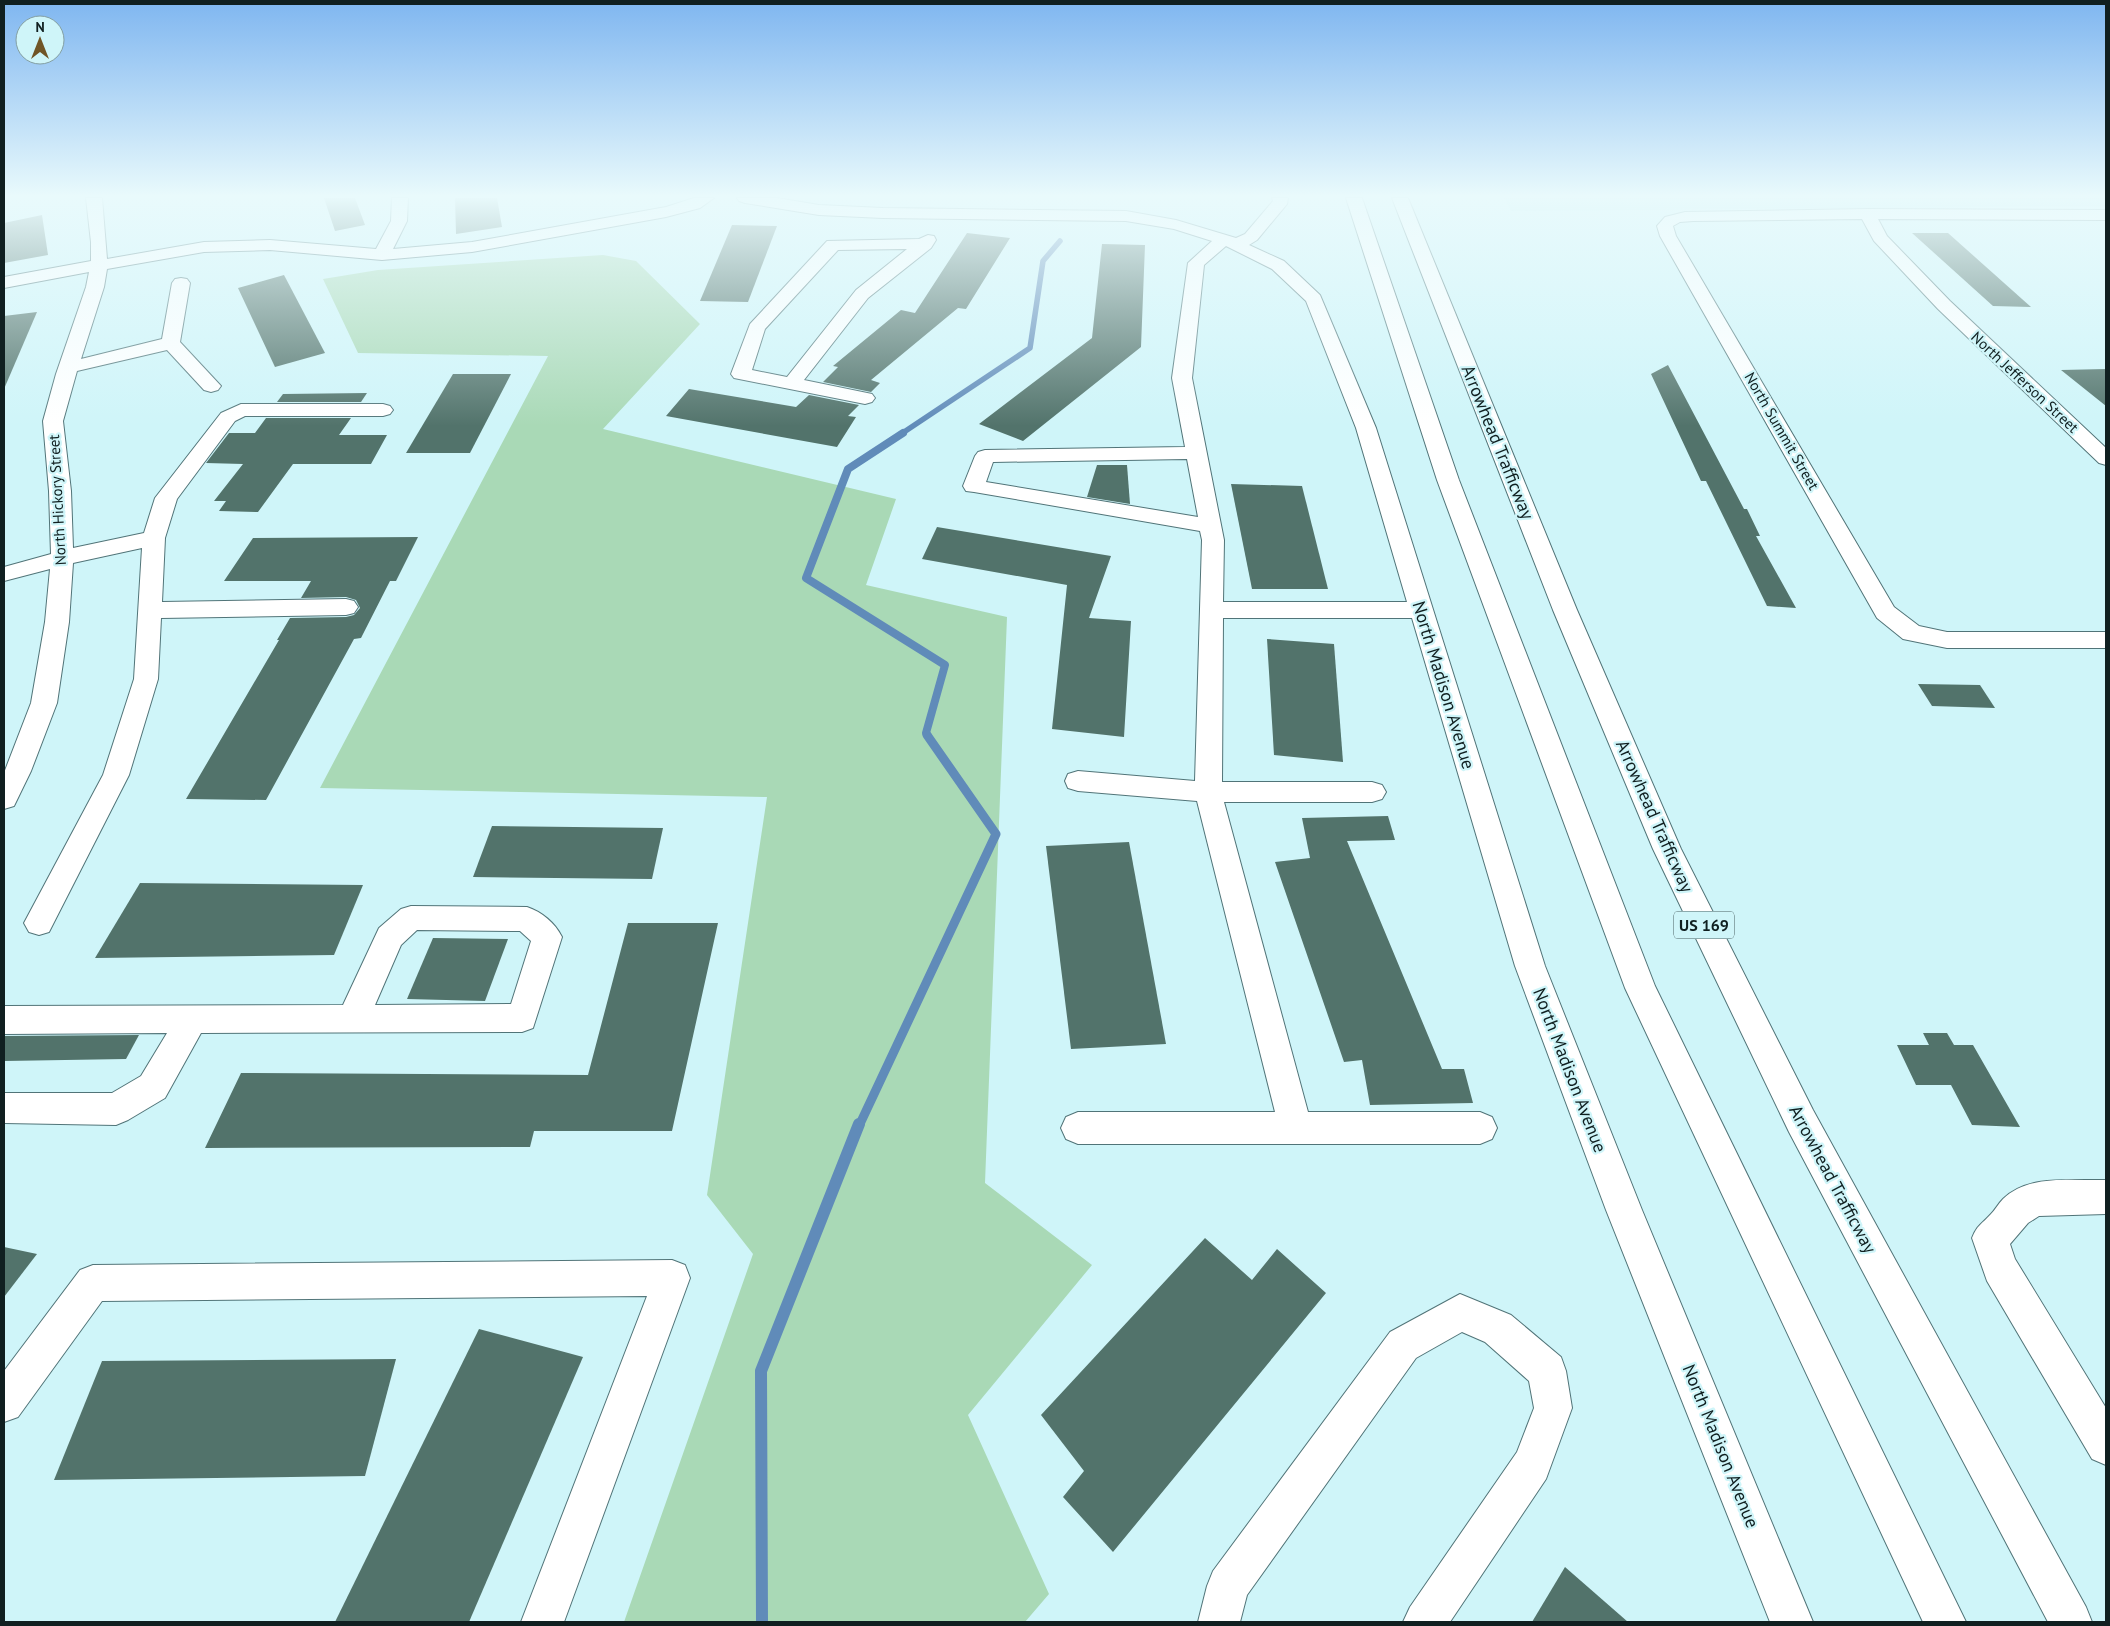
<svg xmlns="http://www.w3.org/2000/svg" width="2110" height="1626" viewBox="0 0 2110 1626" font-family="'PT Sans',sans-serif">
<style>
.built{fill:#b8e8ec}
.green{fill:#a9d9b6}
.lines{fill:none;stroke-linecap:round;stroke-linejoin:round}
.stream-far3{stroke:#608bb9;stroke-width:5.5}
.stream-far2{stroke:#608bb9;stroke-width:8}
.stream-far1{stroke:#608bb9;stroke-width:9}
.stream{stroke:#608bb9;stroke-width:12}
.building{fill:#52736b}
.minor-casing{stroke:#517478;stroke-width:2}
.highway-casing{stroke:#517478;stroke-width:2}
.minor{fill:#fff;fill-rule:evenodd}
.highway{fill:#fff;fill-rule:evenodd}
.labels{text-anchor:middle;dominant-baseline:central;stroke-width:4.5;stroke-linejoin:round;paint-order:stroke}
.far-street-label{font-size:15px;fill:#101f20;stroke:#cff5f9}
.shield{fill:#cff5f9;stroke:#495f61;stroke-width:1}
.shield-label{font-size:16px;font-weight:bold;fill:#101f20}
.street-label{font-size:18px;fill:#101f20;stroke:#cff5f9}
</style>
<rect width="100%" height="100%" fill="#cff5f9"/>
<!-- built -->
<path class="built" d="M1504,198h602v8l-595,5z"/>
<!-- green -->
<path class="green" d="M603,255l33,6 64,63 -97,105 293,70 -30,86 141,32 -22,566 107,82 -124,150 81,179 -24,28h-401l129,-368 -46,-59 60,-398 -447,-9 228,-432 -190,-3 -35,-74 55,-9z"/>
<g class="lines">
<!-- stream-far3 -->
<path class="stream-far3" d="M901,434l129,-86 13,-87 17,-20"/>
<!-- stream-far2 -->
<path class="stream-far2" d="M903,433l-55,36 -42,109 139,87 -19,68 2,3"/>
<!-- stream-far1 -->
<path class="stream-far1" d="M859,1126l137,-292 -69,-99"/>
<!-- stream -->
<path class="stream" d="M762,1622l-1,-251 98,-247"/>
</g>
<!-- building -->
<g class="building">
<path d="M324,198h31l10,27 -30,6z"/>
<path d="M455,198h42l5,29 -46,7z"/>
<path d="M42,215l6,40 -44,8v-40z"/>
<path d="M732,225l45,1 -29,76 -48,-1z"/>
<path d="M967,233l43,5 -44,71 -8,-1 -87,72 9,3 -9,9 -48,-10 15,-15 -5,-1 68,-56 14,3z"/>
<path d="M1912,233h36l83,74 -38,-1z"/>
<path d="M1102,244l43,1 -4,102 -118,94 -44,-17 113,-86z"/>
<path d="M284,275l41,78 -50,14 -37,-79z"/>
<path d="M37,312l-33,77v-73z"/>
<path d="M1668,365l76,144h3l13,27h-4l40,72 -29,-2 -61,-125h-5l-50,-107z"/>
<path d="M2106,369v37l-45,-36z"/>
<path d="M453,374h58l-41,79h-64z"/>
<path d="M689,389l107,18 13,-12 50,10 -11,11 8,1 -19,30 -171,-31z"/>
<path d="M367,393l-6,9h-84l6,-8z"/>
<path d="M266,418h85l-12,17h48l-16,29h-78l-35,48 -39,-1 7,-10h-12l29,-37 -37,-1 23,-30h26z"/>
<path d="M1097,465h30l3,39 -43,-7z"/>
<path d="M1231,484l71,2 26,103h-76z"/>
<path d="M937,527l174,29 -22,62 42,3 -7,116 -72,-8 15,-144 -145,-26z"/>
<path d="M418,537l-22,44h-6l-29,57 -7,1 -88,161 -80,-1 93,-159h-2l13,-22 56,-1 8,-2 6,-7 -4,-8 -10,-3 -45,1 10,-17h-87l29,-43z"/>
<path d="M1267,639l67,5 9,118 -69,-7z"/>
<path d="M1918,684l62,1 15,23 -63,-2z"/>
<path d="M1388,816l7,24 -48,1 95,228h22l9,34 -103,2 -8,-45 -18,2 -69,-200 35,-4 -8,-40z"/>
<path d="M492,826l171,2 -11,51 -179,-2z"/>
<path d="M1129,842l37,202 -95,5 -25,-203z"/>
<path d="M140,883l223,2 -29,70 -239,3z"/>
<path d="M628,923h90l-46,208h-138l-4,16 -325,1 36,-75 347,2z"/>
<path d="M433,938l75,1 -23,62 -78,-2z"/>
<path d="M1923,1033h24l7,12h19l47,82 -48,-2 -21,-40h-35l-19,-40h32z"/>
<path d="M139,1035l-13,24 -122,2v-25z"/>
<path d="M1205,1238l47,42 25,-31 49,44 -213,259 -50,-55 21,-26 -43,-56z"/>
<path d="M4,1247l33,7 -33,43z"/>
<path d="M479,1329l104,28 -114,265h-134z"/>
<path d="M396,1359l-31,117 -311,4 48,-119z"/>
<path d="M1565,1567l63,55h-96z"/>
</g>
<g class="lines">
<defs>
<g id="minor">
<path d="M86,198h16l5,61 97,-17 66,-2 106,9 15,-28 1,-23h16l-1,23 -14,28 79,-7 194,-35 28,-9h20l-14,10 -34,9 -194,35 -90,8 -112,-10 -66,2 -97,17 -3,18 -23,72 81,-20 10,-56 3,-4 6,-1 6,1 3,4 -10,59 41,44 -3,4 -7,2 -7,-2 -37,-40 -90,21 -14,50 8,70 2,57 71,-15 11,-35 66,-85 20,-9h142l7,2 3,4 -3,4 -7,2h-138l-10,5 -58,78 -12,39 -3,64 184,-3 8,2 4,6 -4,6 -8,2 -185,3 -3,61 -29,96 -80,157 -10,3 -10,-3 -5,-9 79,-148 31,-96 8,-131 -69,15 -4,59 -12,81 -26,68 -17,35 -10,3v-36l27,-70 14,-81 5,-53 -46,12v-14l47,-13 -2,-63 -6,-70 13,-47 30,-87 3,-15 -85,16v-11l87,-16v-19z"/>
<path d="M737,198h40l42,7 64,3 243,3 50,9 60,18 9,-4 28,-33 -1,-3h16l-1,6 -30,36 -8,5 35,16 36,34 56,133 169,538 97,244 171,412h-43l-164,-412 -91,-244 -103,-348h-189l-1,164h150l10,3 4,7 -4,7 -10,3h-148l84,310h172l12,5 5,11 -5,11 -12,5h-402l-12,-5 -5,-11 5,-11 12,-5h197l-78,-311 -119,-10 -10,-3 -3,-7 3,-7 10,-3 117,10 7,-241 -2,-9 -226,-39 -8,-1 -3,-5 12,-30 3,-4 7,-2 200,-3 -13,-69 16,-115 24,-22 -38,-12 -48,-8 -243,-3 -64,-3 -74,-12 -6,-2zM1226,246l46,23 34,32 50,127 51,174h-184l1,-62 -32,-162 12,-113zM1187,459l11,58 -212,-35 7,-20z"/>
<path d="M1868,209l238,1v10l-228,-1 9,17 63,65 156,147v17l-7,-2 -161,-154 -64,-68 -12,-22 -169,2 -13,1 -7,4 3,10 218,371 25,19 28,6h159v16h-159l-44,-9 -26,-21 -217,-382 -3,-10 8,-9 20,-5z"/>
<path d="M928,235l6,1 2,4 -5,8 -63,50 -64,82 68,14 3,4 -3,4 -7,2 -131,-26 -3,-4 19,-50 77,-83 92,-2zM907,249l-51,41 -69,87 -35,-7 13,-41 73,-79z"/>
<path d="M411,906l116,1c15,5 28,16 35,30l-29,91 -11,4 -321,1 -36,65 -37,22 -12,5 -112,-2v-30h108l29,-17 26,-43 -163,1v-28l339,-1 36,-77 22,-19zM417,930l103,1 11,10 -20,63 -136,1 26,-60z"/>
<path d="M2106,1180v34l-67,2 -11,7 -18,21 5,15 91,149v57l-14,-6 -105,-178 -15,-43c5,-13 10,-14 19,-24 4,-4 7,-10 12,-15 26,-25 69,-18 103,-19z"/>
<path d="M672,1260l13,5 5,13 -126,344h-43l126,-326 -545,5 -84,116 -14,5v-51l76,-101 13,-5z"/>
<path d="M1460,1294l51,21 50,42 5,14 6,37 -26,71 -96,143h-47l7,-15 107,-155 17,-44 -5,-27 -44,-39 -23,-10 -46,26 -169,237 -7,27h-42l9,-36 6,-15 177,-239z"/>
</g>
<g id="highway">
<path d="M1346,198h16l97,282 196,506 311,636h-43l-298,-634 -188,-508z"/>
<path d="M1392,198h16l169,412 104,239 132,261 273,497 6,15h-44l-259,-490 -136,-283 -100,-239z"/>
</g>
</defs>
<!-- minor casing -->
<use href="#minor" class="minor-casing"/>
<!-- highway casing -->
<use href="#highway" class="highway-casing"/>
<!-- minor -->
<use href="#minor" class="minor"/>
<!-- highway -->
<use href="#highway" class="highway"/>
</g>
<!-- sky -->
<linearGradient id="sky" x2="0" y2="1"><stop stop-color="#7fb6f0"/><stop offset="0.46" stop-color="#e9fafc"/><stop offset="1" stop-color="#e9fafc" stop-opacity="0"/></linearGradient>
<rect width="2110" height="426" fill="url(#sky)"/>
<g class="labels">
<!-- far-street labels -->
<g class="far-street-label">
<text transform="translate(2025 382) rotate(43)">North Jefferson Street</text>
<text transform="translate(1782 431) rotate(60)">North Summit Street</text>
<text transform="translate(57 500) rotate(-93)">North Hickory Street</text>
</g>
<!-- shield labels -->
<rect class="shield" x="1674" y="911.5" width="60" height="27" rx="4"/>
<g class="shield-label">
<text x="1704" y="925">US 169</text>
</g>
<!-- street labels -->
<g class="street-label">
<text transform="translate(1498 442) rotate(68)">Arrowhead Trafficway</text>
<text transform="translate(1444 685) rotate(73)">North Madison Avenue</text>
<text transform="translate(1655 816) rotate(66)">Arrowhead Trafficway</text>
<text transform="translate(1570 1070) rotate(69)">North Madison Avenue</text>
<text transform="translate(1833 1179) rotate(62)">Arrowhead Trafficway</text>
<text transform="translate(1721 1446) rotate(68)">North Madison Avenue</text>
</g>
</g>
<!-- border -->
<rect width="2110" height="1626" fill="none" stroke="#101f20" stroke-width="10"/>
<!-- north arrow -->
<g transform="translate(40 40)"><circle r="24" fill="#cff5f9" stroke="#839fa2"/>
<path d="M0-4L9 19L0 12L-9 19Z" fill="#705527"/>
<text y="-8" font-size="14" font-weight="bold" text-anchor="middle" fill="#101f20">N</text>
</g>
</svg>
